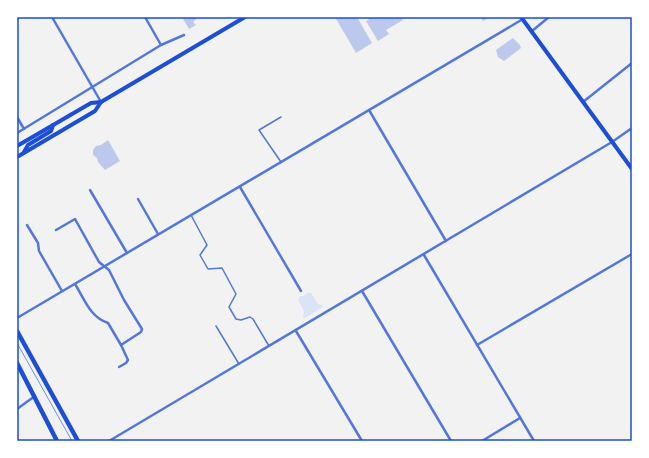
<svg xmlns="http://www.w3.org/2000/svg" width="649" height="458" viewBox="0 0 649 458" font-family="Lato,sans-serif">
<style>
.green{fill:#dbe4f7}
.building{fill:#bdc9ec}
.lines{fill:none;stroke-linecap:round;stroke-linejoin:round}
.service{stroke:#5277de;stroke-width:1.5}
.minor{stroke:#5277de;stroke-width:2.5}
.secondary{stroke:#1d4ed8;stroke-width:4}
.primary{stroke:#1d4ed8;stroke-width:4.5}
.tram{stroke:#7290e2;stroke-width:1}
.neatline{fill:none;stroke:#1d4ed8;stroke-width:1.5}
</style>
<rect width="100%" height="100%" fill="#f2f2f2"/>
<!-- green -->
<path class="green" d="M307,293h4l7,11 6,2 -19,12 -2,-1 1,-6 -6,-11 2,-4h4z"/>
<!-- building -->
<g class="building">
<path d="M182,17h16l-5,5 3,3 -7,4z"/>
<path d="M335,17h22l15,26 -16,10z"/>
<path d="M367,17h34l2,3 -17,10 3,4 -11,7 -12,-20 3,-1z"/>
<path d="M480,17h9v1l-6,3z"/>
<path d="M513,38l7,7 1,3 -17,13 -6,-4 -2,-7z"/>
<path d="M108,140l12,21 -15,9 -7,-8 -1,-4 -4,-3v-5l3,-4 5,-1z"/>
</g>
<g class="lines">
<!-- service -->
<g class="service">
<path d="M281,117l-22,13 22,32"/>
<path d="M191,215l16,30 -7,10 8,14 14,-1 14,26 -7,13 7,12 5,1 9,-3 3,2 16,27"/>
<path d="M216,326l23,38"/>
</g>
<!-- minor -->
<g class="minor">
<path d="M52,17l49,85"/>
<path d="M145,17l16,28"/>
<path d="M532,31l17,-14"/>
<path d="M583,102l49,-39"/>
<path d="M369,110l77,131"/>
<path d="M17,117l7,12"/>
<path d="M17,133l144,-88 23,-10"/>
<path d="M240,187l61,104"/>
<path d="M90,190l37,63"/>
<path d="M138,199l20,35"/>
<path d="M27,225l11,18 1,8 23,40"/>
<path d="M56,230l19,-11 24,43 10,8 15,30 18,29 -1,3 -20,13 -13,-22c-18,-6 -23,-23 -33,-39"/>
<path d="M424,255l110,186"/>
<path d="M362,291l89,150"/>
<path d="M17,318l506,-299"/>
<path d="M296,331l66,110"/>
<path d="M477,345l155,-91"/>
<path d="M119,367l7,-4 2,-3 -7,-15"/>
<path d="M17,409l18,-13"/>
<path d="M109,441l503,-299 20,-14"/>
<path d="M482,441l38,-23"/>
</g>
<!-- secondary -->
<g class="secondary">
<path d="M521,17l111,152"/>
<path d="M17,146l74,-43 10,-1"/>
<path d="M24,152l4,-7 23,-14 2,-6"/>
<path d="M17,157l78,-46 6,-9 144,-85"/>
</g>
<!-- primary -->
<g class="primary">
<path d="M17,331l61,110"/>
<path d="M17,363l40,78"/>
</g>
<!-- tram -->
<path class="tram" d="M17,343l55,98"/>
</g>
<!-- border -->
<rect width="649" height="458" fill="none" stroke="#ffffff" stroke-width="36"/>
<rect x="18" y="18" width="613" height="422" class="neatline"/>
</svg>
